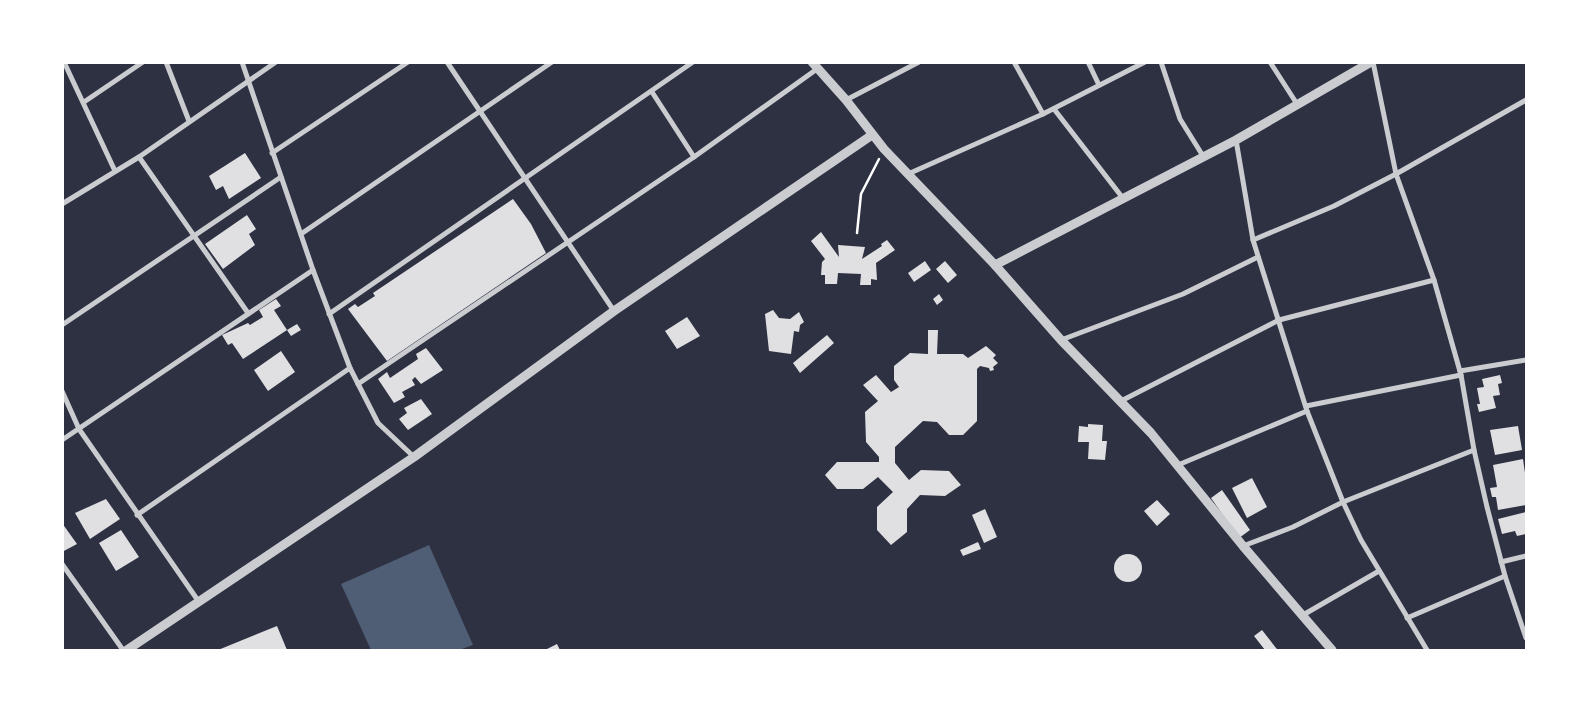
<svg xmlns="http://www.w3.org/2000/svg" width="1589" height="713" viewBox="0 0 1589 713" font-family="'Roboto Serif',serif">
<style>
.water{fill:#4f5d75}
.building{fill:#e0e0e3}
.lines{fill:none;stroke-linecap:round;stroke-linejoin:round}
.path{stroke:#fff;stroke-width:2.5}
.minor{stroke:#caccd0;stroke-width:5}
.tertiary{stroke:#caccd0;stroke-width:9}
</style>
<rect width="100%" height="100%" fill="#2d3142"/>
<!-- water -->
<path class="water" d="M429,545l44,100 -14,5h-88l-30,-66z"/>
<!-- building -->
<g class="building">
<path d="M245,153l16,25 -32,21 -6,-13 -7,4 -7,-14z"/>
<path d="M513,199l18,25 15,29 -159,108 -39,-52 7,-5 3,3 17,-11 -2,-3z"/>
<path d="M247,215l9,14 -7,5 6,11 -32,24 -18,-25z"/>
<path d="M821,232l18,25 -1,-12 27,2 -3,12 20,-13 -1,-2 6,-4 8,10 -19,13 1,17 -6,-1v6h-11l1,-11 -23,-1 -1,11h-12v-9h-4l1,-13 3,-3 -14,-18z"/>
<path d="M925,261l6,9 -17,12 -6,-9z"/>
<path d="M945,261l12,14 -9,8 -12,-14z"/>
<path d="M939,294l4,6 -6,5 -4,-6z"/>
<path d="M276,299l5,7 -7,4 13,20 -44,29 -11,-16 -4,2 -6,-10 26,-12 2,2 13,-8 -4,-7z"/>
<path d="M773,310l6,8 11,1 9,-7 5,10 -4,3 -1,7 -5,-1 -3,23 -22,-3 -4,-37z"/>
<path d="M687,317l13,19 -23,13 -12,-18z"/>
<path d="M297,324l4,6 -10,6 -4,-6z"/>
<path d="M928,330h10l-1,24h26l5,4 18,-12 10,9 -3,3 5,5 -5,4 1,3 -4,1 -1,-3 -9,-2 -3,3v52l-14,14h-14l-12,-13 -14,-1 -28,26v16l14,17 12,-10 28,1 12,14 -16,11 -25,-1 -13,14v23l-16,13 -14,-15v-23l16,-15 -15,-15 -15,12h-26l-12,-14 12,-13h42v-5l-13,-15 -1,-30 13,-11 -15,-16 13,-10 15,17 8,-5 -5,-7v-14l16,-13 18,1z"/>
<path d="M827,335l7,8 -34,30 -7,-10z"/>
<path d="M426,348l17,22 -22,14 -6,-7 -3,3 3,5 -13,7 3,5 -11,6 -16,-24 9,-7 3,6 28,-19 -2,-5z"/>
<path d="M281,351l14,21 -27,19 -14,-21z"/>
<path d="M1500,375l2,8 -4,1 2,11 -7,1 3,12 -17,4 -2,-8h3l-3,-16 7,-1 -2,-8z"/>
<path d="M421,399l11,15 -24,16 -9,-11 8,-6 -3,-5z"/>
<path d="M1088,424l15,1 -1,16h5l-2,19 -17,-1 1,-17h-11l1,-16 9,1z"/>
<path d="M1518,426l4,24 -27,5 -5,-25z"/>
<path d="M1523,459l3,21v25l-28,5 -2,-13h-4l-2,-9 7,-1 -4,-22z"/>
<path d="M1252,478l15,29 -20,11 -15,-30z"/>
<path d="M1222,490l28,40 -11,8 -28,-40z"/>
<path d="M106,499l14,20 -30,20 -15,-26z"/>
<path d="M1157,500l13,14 -13,12 -13,-15z"/>
<path d="M985,509l12,28 -13,6 -12,-28z"/>
<path d="M1526,512v22l-9,2 -2,-5 -13,3 -4,-15z"/>
<path d="M62,523l15,21 -15,8z"/>
<path d="M121,530l18,27 -23,14 -17,-28z"/>
<path d="M978,542l3,7 -18,7 -3,-6z"/>
<circle cx="1128" cy="568" r="14"/>
<path d="M277,626l10,24h-69z"/>
<path d="M1262,630l14,18 2,2h-13l-11,-14z"/>
<path d="M557,644l3,6h-13v-1z"/>
</g>
<g class="lines">
<!-- path -->
<path class="path" d="M857,233l4,-39 18,-35"/>
<!-- minor -->
<g class="minor">
<path d="M64,62l51,109"/>
<path d="M166,62l23,59"/>
<path d="M242,62l71,208 37,98 28,55 36,34"/>
<path d="M447,62l167,249"/>
<path d="M1014,62l29,52"/>
<path d="M1088,62l11,23"/>
<path d="M1161,62l19,57 23,37"/>
<path d="M1270,62l27,42"/>
<path d="M1373,62l23,112 38,106 27,95 13,75 13,57 18,69 21,62"/>
<path d="M652,92l42,65"/>
<path d="M846,100l73,-38"/>
<path d="M84,102l59,-40"/>
<path d="M1054,109l68,88"/>
<path d="M1236,140l17,100 54,171 36,91 18,38 66,110"/>
<path d="M272,153l136,-91"/>
<path d="M139,157l109,156"/>
<path d="M908,174l135,-60 102,-52"/>
<path d="M62,204l77,-47 137,-95"/>
<path d="M301,234l251,-172"/>
<path d="M1253,240l81,-34 62,-32 130,-74"/>
<path d="M329,314l364,-252"/>
<path d="M62,325l219,-148"/>
<path d="M1061,340l122,-46 75,-37"/>
<path d="M1460,371l66,-11"/>
<path d="M358,384l336,-227 123,-88"/>
<path d="M62,391l17,38 120,173"/>
<path d="M1121,401l158,-81 155,-40"/>
<path d="M1306,406l155,-31"/>
<path d="M62,440l251,-170"/>
<path d="M1178,465l129,-54"/>
<path d="M137,515l213,-147"/>
<path d="M1243,546l50,-19 50,-25 131,-52"/>
<path d="M1501,562l25,-6"/>
<path d="M62,564l61,86"/>
<path d="M1303,615l76,-44"/>
<path d="M1407,618l98,-42"/>
</g>
<!-- tertiary -->
<g class="tertiary">
<path d="M812,62l34,38 38,49 111,116 66,75 90,93 92,113 89,104"/>
<path d="M995,265l241,-125 135,-78"/>
<path d="M127,650l287,-193 200,-146 258,-176"/>
</g>
</g>
<!-- border -->
<rect width="1589" height="713" fill="none" stroke="#ffffff" stroke-width="128"/>
</svg>
